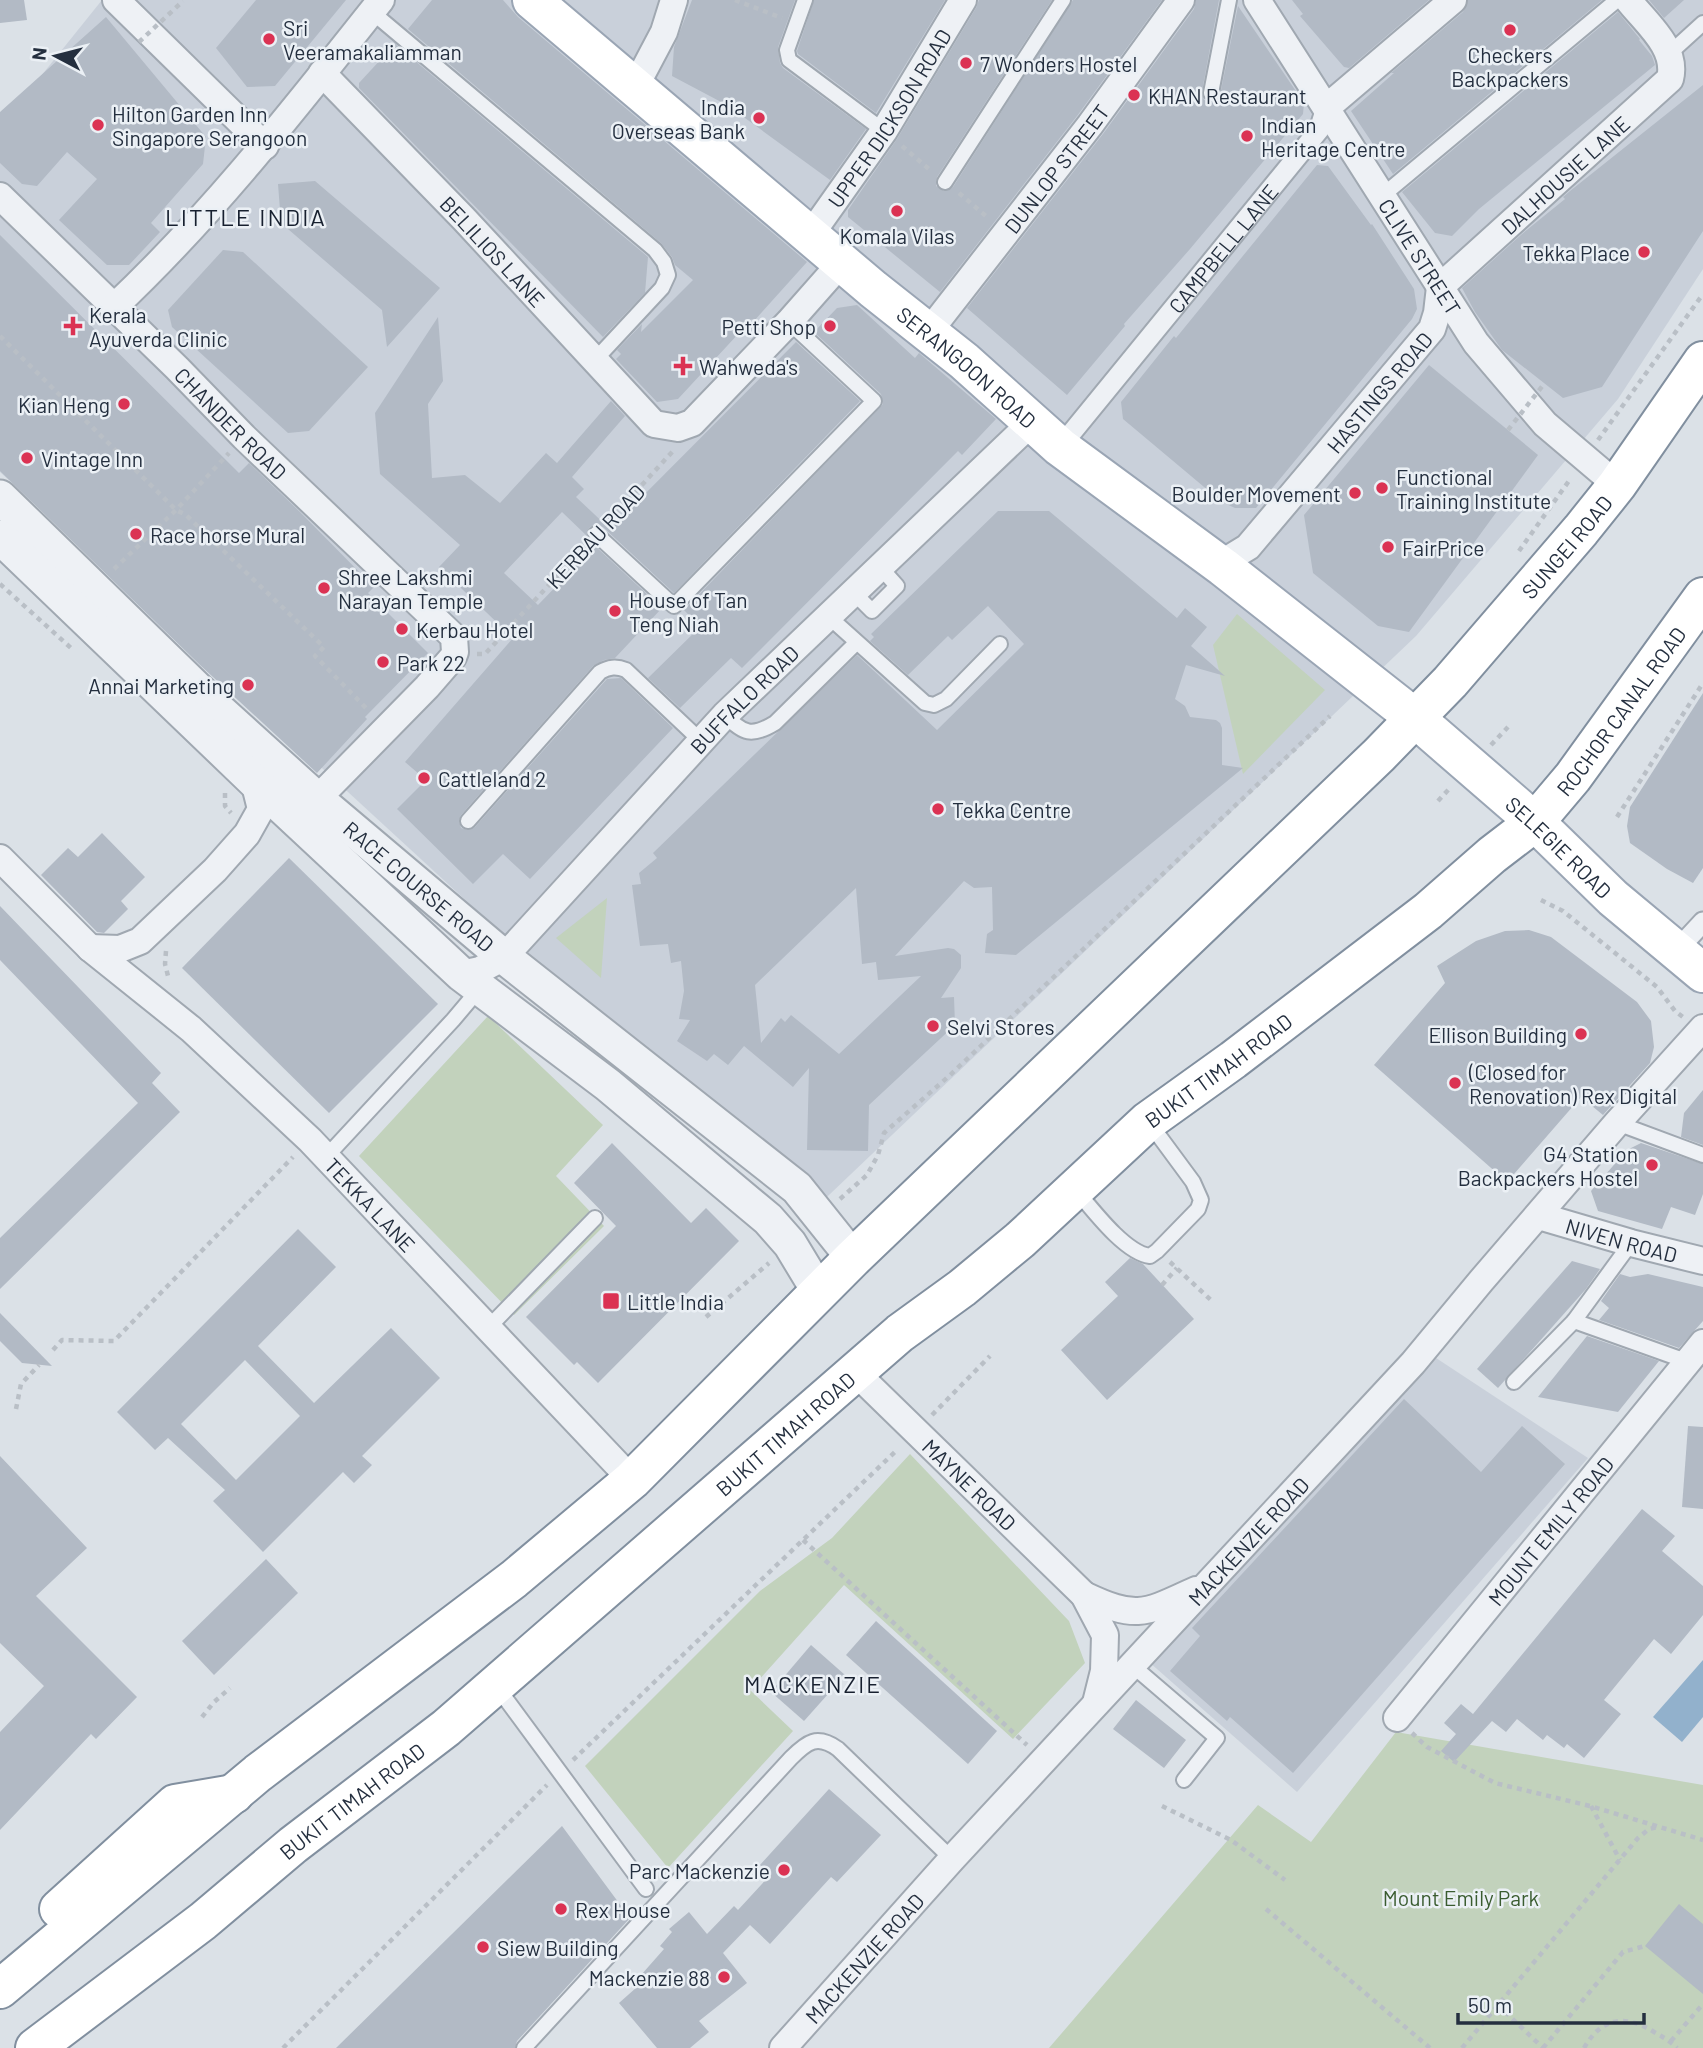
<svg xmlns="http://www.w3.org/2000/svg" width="1703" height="2048" viewBox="0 0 1703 2048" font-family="Barlow,sans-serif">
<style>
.built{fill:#c9d0da}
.green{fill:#c2d2bc}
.water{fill:#92b1cc}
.building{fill:#b2bac5;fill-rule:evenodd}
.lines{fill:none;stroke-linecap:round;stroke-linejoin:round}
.service-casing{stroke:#a0a8b1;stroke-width:18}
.pedestrian-casing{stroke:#a0a8b1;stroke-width:23}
.minor-casing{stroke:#a0a8b1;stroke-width:30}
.tertiary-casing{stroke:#a0a8b1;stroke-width:37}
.primary-casing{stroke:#9aa5b4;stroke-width:42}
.trunk-casing{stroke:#818f9f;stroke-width:42}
.path{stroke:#b9bfc6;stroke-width:4.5;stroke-dasharray:5 5;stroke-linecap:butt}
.service{stroke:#eef1f5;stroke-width:14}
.pedestrian{stroke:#eef1f5;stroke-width:19}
.minor{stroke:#eef1f5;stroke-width:26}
.tertiary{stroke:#eef1f5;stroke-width:33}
.primary{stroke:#fff;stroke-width:38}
.trunk{stroke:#fff;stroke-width:38}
.path-bridge{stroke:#b9bfc6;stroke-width:4.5;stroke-dasharray:5 5;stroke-linecap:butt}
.poi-dot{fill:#db3253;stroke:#ebf0f5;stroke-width:2.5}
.labels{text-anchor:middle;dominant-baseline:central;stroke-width:5;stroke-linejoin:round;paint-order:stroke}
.poi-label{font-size:21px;fill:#242f3f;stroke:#ebf0f5;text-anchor:start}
.street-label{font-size:21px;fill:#242f3f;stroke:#ebf0f5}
.park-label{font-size:21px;fill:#3a5c30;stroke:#ebf0f5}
.neighbourhood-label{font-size:23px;letter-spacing:2px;fill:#17202f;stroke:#ebf0f5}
.quarter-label{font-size:24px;letter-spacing:2px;fill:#17202f;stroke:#ebf0f5}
</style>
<rect width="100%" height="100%" fill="#dbe1e7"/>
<!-- built -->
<g class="built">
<path d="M102,0h1601v269l-85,130 -202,237 -608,579 -808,-743v-345z"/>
<path d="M1433,1356l155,102 -291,334 -148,-130z"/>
</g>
<!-- green -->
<g class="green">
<path d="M1237,614l88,76 -82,84 -30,-129z"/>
<path d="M607,898l-6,80 -45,-40z"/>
<path d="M488,1016l115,109 -47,51 48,50 -90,89 -155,-159z"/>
<path d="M910,1454l159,167 16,42 -72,76 -169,-154 -94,105 43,41 -125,137 -83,-102 175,-175 72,-53z"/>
<path d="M1396,1732l307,53v263h-654l209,-243 53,37z"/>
</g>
<!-- water -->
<path class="water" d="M1703,1660v57l-21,25 -29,-25z"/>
<!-- building -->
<g class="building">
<path d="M0,0h24l3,20 -27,3z"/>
<path d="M256,0h90l-71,86 -28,1 -31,-39z"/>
<path d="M432,0h71l15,17 289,245 -53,59 -2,-2 -74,80 -21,3 -41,-43 5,-5 -4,-4 25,-26 -1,8 52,-52 -18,-15 -3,-8 -11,-14 -253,-214z"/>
<path d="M692,0h103l-17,47 2,16 3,5 83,61 -36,51 -85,-62 -22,-15 -51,-27 2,-29z"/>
<path d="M814,0h131l-69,113 -78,-59 -1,-3z"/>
<path d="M979,0h73l-115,177 -1,9 8,5 9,-4 120,-187h89l-85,116 -137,176 -92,-75v-7l49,-71 79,-131z"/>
<path d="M1196,0h23l-17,91 2,9 9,2 7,-7 18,-89 66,97 -1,11 -113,135 -66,75 1,2 -58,69 -100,-87 136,-174 91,-125z"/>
<path d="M1292,0h137l-80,68 -5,-1 -44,-51 3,-2z"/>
<path d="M1468,0h134l-209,174 -42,-63 43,-38h-3l72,-61z"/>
<path d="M1649,0h35l-20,18z"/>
<path d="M1618,12l22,27 -1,1 13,16 3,9 -176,144 -27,27 -17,-3 -33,-41z"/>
<path d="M106,17l100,120 -3,27 -52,59 9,9 -31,33h-22l-48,-45 38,-41 -30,-27 -30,34 -15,-2 -22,-21v-51z"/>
<path d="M395,44l253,213 -3,36 -42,44 -244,-249v-5z"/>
<path d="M1703,85v146l-101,156 -39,11 -61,-48 -27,-38 -13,-24 60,-54 43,-35 -2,-2 7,-6z"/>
<path d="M1317,165l11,1 43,59 1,-1 42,65 3,20 -5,10 -156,189h-21l-13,-6 -99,-83 -2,-17 53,-66 2,2z"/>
<path d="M315,181l125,107 -53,59 -5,-37 -101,-87 -3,-39z"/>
<path d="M0,235l239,238 10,-10 50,48 75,76 -6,6 60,60 -63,64 2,2 -50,54 -117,-108 -200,-194z"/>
<path d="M223,250l20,2 125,115 -59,64 -21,2 -116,-106 -4,-17z"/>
<path d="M857,305l58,53 4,-5 77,66 -34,36 -4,-4 -216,217 -11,-10 -51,50 -32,-30 52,-51 -16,-17 199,-206 -2,-10 -67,-62 23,-24z"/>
<path d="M438,317l5,64 -15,23 4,74 33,-3 35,28 46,-50 11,10 54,-62 14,15 -53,61 12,12 -8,8 34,32 186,-187 64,59 -186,192 -71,-66 -10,-2 -4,3 -2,8 -25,-24 -58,61 34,32 57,-59 67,62 -47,50 -11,2 -11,6 -132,149 -2,5 2,8 6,2 8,-3 132,-148 14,-1 52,50 -143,151 -27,-25 -30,30 -76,-75 29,-29 -21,-18 108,-124 -74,-71 21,-22 -80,-71 -5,-61z"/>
<path d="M1429,365l109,90 -129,177 -31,-6 -65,-53 -9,-58z"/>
<path d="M998,511h51l128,107 8,-10 22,19 -16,19 34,30 -39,-11 -11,34 10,7 5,11 26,3 4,3 2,5v37l21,3 -227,187 -31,-2 2,-19 6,-4 -1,-43 -18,1 -10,-7 -69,75 53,-8 6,1 7,6v13l-20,30 13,-1 1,28 -86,80 -1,46 -61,-1 2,-82 -16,19 -49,-41 -16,19 -14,-11 -7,7 -30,-20 13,-21 -11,-1 5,-28 -3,-30 -10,2 -3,-19 -28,2 -8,-61 9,-1 -2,-11 18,-15 -4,-5 204,-198 80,75 87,-86 -36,-38 -36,34 -4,-4 -40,39 -38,-34 4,-4 -3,-3zM856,888l6,76 14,-2 2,18 43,-4 -82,78 -48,-39 -6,7 -4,-4 -20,25 -6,-58z"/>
<path d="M1703,693v175l-10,15 -26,-14 -37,-26 -3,-17 3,-19z"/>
<path d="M102,833l43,44 -24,24 7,8 -24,24 -7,-1 -56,-57 27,-27 10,9z"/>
<path d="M289,858l149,146 -109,109 -147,-145z"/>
<path d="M0,906l161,167 -9,10 28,29 -180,177v-51l138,-135 -138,-143z"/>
<path d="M1529,930l22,7 86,65 14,19 3,26 -4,16 -47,52 -22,-18 -74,85 -133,-117 71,-82 -8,-17 39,-25 29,-10z"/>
<path d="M1703,1090v55l-22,-8 3,-24z"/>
<path d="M612,1143l79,80 15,-15 33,33 -141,142 -21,-21 -3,3 -48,-48 90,-91 -42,-43z"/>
<path d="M1641,1143l62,21v30l-8,21 -24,-8 -9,22 -64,-18 -7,-20 36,-41z"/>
<path d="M298,1229l38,38 -78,79 56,57 77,-75 49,50 -78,78 10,9 -18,18 -11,-11 -80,80 -50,-51 12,-11 -57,-52 -13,12 -38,-38zM245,1360l55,56 -64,64 -55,-56z"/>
<path d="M1130,1258l13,6 51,55 -87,81 -46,-50 57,-54 -13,-14z"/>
<path d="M1572,1261l28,8 -14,20 -88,99 -21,-19z"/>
<path d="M1620,1274l10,3 18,-3 55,13v34l-24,27 -80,-28 10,-12 -8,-7z"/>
<path d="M0,1313l52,53 -30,-3 -22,-22z"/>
<path d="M1587,1336l72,25 -41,51 -80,-15z"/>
<path d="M1404,1399l77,73 41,-46 43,38 -272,309 -63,-56 -3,4 -57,-50 30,-35 -8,-8z"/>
<path d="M1688,1426l15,1v82l-21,-2z"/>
<path d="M0,1456l87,92 -51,48 101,101 -41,42 -5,-5 -91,96v-98l44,-46 -44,-43z"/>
<path d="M1642,1509l33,27 -13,15 41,35v29l-32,39 -17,-15 -50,61 17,14 -37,44 -17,-14 -3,4 -17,-13 -4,5 -26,-21 -11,13 -14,-11 -38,41 -13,-11 15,-17 -12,-11 17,-19 12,10z"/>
<path d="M266,1559l32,34 -84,82 -32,-34z"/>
<path d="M876,1621l121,110 -29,33 -122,-109z"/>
<path d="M811,1645l34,30 -41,46 -33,-29z"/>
<path d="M1136,1700l50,40 -22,28 -51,-39z"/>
<path d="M829,1789l52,46 -44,47 -6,-5 -61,67 -20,-19 -27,28 24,30 -48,38 10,11 -19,16h-33l-38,-45 18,-16 -3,-4 30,-34 -4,-3 12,-14 -3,-3 20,-17 18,22 27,-28 4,4 33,-36 -11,-9z"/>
<path d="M562,1826l68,92 -113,123 -2,7h-179z"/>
<path d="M1679,1904l24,20v70l-58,-48z"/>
</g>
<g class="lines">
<defs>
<g id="service">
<path d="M805,0l-18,50 2,10 95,71"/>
<path d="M372,12l283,238 9,12 4,13 -6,13 -68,73"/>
<path d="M1670,53l33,-30"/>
<path d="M1211,93l18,-93"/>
<path d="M945,182l118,-182"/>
<path d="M1382,196l235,-196"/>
<path d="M596,534l78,72 200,-205 -85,-79"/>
<path d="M853,592l19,19 25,-25 -17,-19"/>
<path d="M828,616l97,87 9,2 12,-6 54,-55"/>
<path d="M725,715c18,19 27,22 50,8l81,-80"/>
<path d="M468,821l132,-149c9,-5 16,-6 26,-2l75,71"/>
<path d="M1617,1123l86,32"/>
<path d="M326,1157l127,-137 27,-32"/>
<path d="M1076,1190c16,19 49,63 74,66l7,-5 41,-42 3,-9 -8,-18 -45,-61"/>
<path d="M1574,1321l115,41"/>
<path d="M488,1328l107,-110"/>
<path d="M1514,1382l60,-61 57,-78"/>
<path d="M1133,1666l84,72 -33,42"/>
<path d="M497,1687l149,202"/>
<path d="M524,2048l267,-290c16,-16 26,-24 47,-9l114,110"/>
</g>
<g id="pedestrian">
<path id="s1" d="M1060,447l259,-317 7,-22"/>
<path d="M1676,951l27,-29"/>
</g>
<g id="minor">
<path d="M116,0l149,146"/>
<path id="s2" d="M1257,0l219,343 69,81 72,61"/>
<path id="s3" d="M322,73l142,146 190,205 24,4 14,-5 97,-101 53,-60"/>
<path d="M635,87l29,-55 10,-32"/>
<path d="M1326,108l127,-108"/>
<path id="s4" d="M0,196l177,172 67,69 210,200 1,15 -2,5 -26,30 -110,112"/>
<path id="s5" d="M811,234l73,-103 79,-131"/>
<path id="s6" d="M1440,287l230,-208c8,-31 -24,-56 -42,-79"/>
<path d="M113,308c100,-94 183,-201 268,-308"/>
<path id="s7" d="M927,334l163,-209 91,-125"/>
<path id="s8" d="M1230,558l18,-11 184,-218 5,-16 3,-26"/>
<path id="s9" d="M0,858l90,90 101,81 119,111 322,340"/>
<path d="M90,948l30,1 20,-8 75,-71 32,-36 14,-25 -7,-28"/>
<path id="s10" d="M461,974l19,-4 24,-13 221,-242 306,-292"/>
<path id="s11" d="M1539,1216l92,27 72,18"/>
<path id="s12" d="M856,1373l228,222 21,40 -1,36 -8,32"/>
<path d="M1084,1595c53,25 60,19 112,-5"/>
<path id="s13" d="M1397,1718l306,-375"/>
<path id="s14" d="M783,2048l169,-189 461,-496 68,-82 136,-158 86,-95"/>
</g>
<g id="tertiary">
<path id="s15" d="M0,497l222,216 95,86 187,158 293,231 56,70"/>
<path d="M0,537l254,244 207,193 147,111 160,134 22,25 29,48"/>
</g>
<g id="primary">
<path id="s16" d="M532,0l341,289 91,72 96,86 163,120 192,151 120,104 78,76 90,75"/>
</g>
<g id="trunk">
<path d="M59,1909l116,-105 59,-10"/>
<path id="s17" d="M0,1989l258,-216 256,-194 118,-99 221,-222 526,-503 71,-73 131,-152 36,-45 86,-124"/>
<path id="s18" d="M35,2048l168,-127 90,-76 153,-117 454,-395 62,-45 58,-48 128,-119 85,-61 195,-149 64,-56 43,-33 38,-45 130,-180"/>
</g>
</defs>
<!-- service casing -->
<use href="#service" class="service-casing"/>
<!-- pedestrian casing -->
<use href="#pedestrian" class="pedestrian-casing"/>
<!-- minor casing -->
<use href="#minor" class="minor-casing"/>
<!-- tertiary casing -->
<use href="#tertiary" class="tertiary-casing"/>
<!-- primary casing -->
<use href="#primary" class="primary-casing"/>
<!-- trunk casing -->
<use href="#trunk" class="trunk-casing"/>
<!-- path -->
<g class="path">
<path d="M735,0l47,18"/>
<path d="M902,146l28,24"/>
<path d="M959,193l28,24"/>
<path d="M0,336l176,174 10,5 138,132 -9,9 54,55"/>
<path d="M1598,440l105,-146"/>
<path d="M608,522l65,-71"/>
<path d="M1519,551l52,-73"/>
<path d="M114,569l62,-59 53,-57"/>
<path d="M0,584l71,64"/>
<path d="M477,654h8l100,-108"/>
<path d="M1491,745l17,-18"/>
<path d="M225,793v13l6,7"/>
<path d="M1438,801l11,-12"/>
<path d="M1617,817l86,-134"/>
<path d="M1541,900l22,11 94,76 18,24 8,6"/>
<path d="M166,951l-1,13 4,16"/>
<path d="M840,1199l27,-24 11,-20 6,-22 65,-57 381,-360"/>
<path d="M1170,1262l43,40"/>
<path d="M1162,1285l15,-17"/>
<path d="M706,1317l63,-54"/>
<path d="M53,1350l9,-10 52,1 179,-184"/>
<path d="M16,1409l5,-25 18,-19"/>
<path d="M932,1415l58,-59"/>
<path d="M803,1540l224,205"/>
<path d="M202,1717l12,-15 16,-14"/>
<path d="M1412,1733l15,14 68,36 95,23 113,34"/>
<path d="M573,1760l325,-311"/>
<path d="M1162,1806l69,34 54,40"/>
<path d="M1591,1806l29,54"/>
<path d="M1266,1909l164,139"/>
<path d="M1498,2005l45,43"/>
<path d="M1671,2041l32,-37"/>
<path d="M283,2048l264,-263"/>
<path d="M1462,2048l176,-210 11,-9 9,-2"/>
<path d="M1543,2048l80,-96 22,-6"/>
<path d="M1584,2048c18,-31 41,-34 70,-16 9,5 16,9 23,16"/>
</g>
<!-- service -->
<use href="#service" class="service"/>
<!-- pedestrian -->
<use href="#pedestrian" class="pedestrian"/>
<!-- minor -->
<use href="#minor" class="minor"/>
<!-- tertiary -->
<use href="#tertiary" class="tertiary"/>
<!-- primary -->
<use href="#primary" class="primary"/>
<!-- trunk -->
<use href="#trunk" class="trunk"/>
<!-- path-bridge -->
<g class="path-bridge">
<path d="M139,42l44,-41"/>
<path d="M1508,430l36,-46"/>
</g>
</g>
<!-- markers -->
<g class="poi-dot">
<circle cx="1510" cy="30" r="7"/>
<circle cx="269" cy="39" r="7"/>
<circle cx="966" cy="63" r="7"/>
<circle cx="1134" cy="95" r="7"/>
<circle cx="759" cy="118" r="7"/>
<circle cx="98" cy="125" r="7"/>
<circle cx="1247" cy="136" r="7"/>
<circle cx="897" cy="211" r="7"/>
<circle cx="1644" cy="252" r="7"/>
<path d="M69.5 315.5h7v7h7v7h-7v7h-7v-7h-7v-7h7z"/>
<circle cx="830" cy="326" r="7"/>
<path d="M679.5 355.5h7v7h7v7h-7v7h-7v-7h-7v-7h7z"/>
<circle cx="124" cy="404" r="7"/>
<circle cx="27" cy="458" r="7"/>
<circle cx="1382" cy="488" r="7"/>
<circle cx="1355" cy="493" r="7"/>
<circle cx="136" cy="534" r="7"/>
<circle cx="1388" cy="547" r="7"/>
<circle cx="324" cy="588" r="7"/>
<circle cx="615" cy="611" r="7"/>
<circle cx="402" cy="629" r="7"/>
<circle cx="383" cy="662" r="7"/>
<circle cx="248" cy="685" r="7"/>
<circle cx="424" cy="778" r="7"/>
<circle cx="938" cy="809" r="7"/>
<circle cx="933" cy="1026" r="7"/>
<circle cx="1581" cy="1034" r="7"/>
<circle cx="1455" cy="1083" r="7"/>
<circle cx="1652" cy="1165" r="7"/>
<rect x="602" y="1292" width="18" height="18" rx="3.5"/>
<circle cx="784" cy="1870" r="7"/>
<circle cx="561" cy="1909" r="7"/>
<circle cx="483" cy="1947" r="7"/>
<circle cx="724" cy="1977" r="7"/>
</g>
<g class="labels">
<!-- poi labels -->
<g class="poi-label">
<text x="283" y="27">Sri<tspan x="283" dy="24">Veeramakaliamman</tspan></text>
<text x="1510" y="54" text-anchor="middle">Checkers<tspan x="1510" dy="24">Backpackers</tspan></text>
<text x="980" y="63">7 Wonders Hostel</text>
<text x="1148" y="95">KHAN Restaurant</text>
<text x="745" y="106" text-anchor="end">India<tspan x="745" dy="24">Overseas Bank</tspan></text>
<text x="112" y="113">Hilton Garden Inn<tspan x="112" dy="24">Singapore Serangoon</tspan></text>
<text x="1261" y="124">Indian<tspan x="1261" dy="24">Heritage Centre</tspan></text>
<text x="897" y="235" text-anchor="middle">Komala Vilas</text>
<text x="1630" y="252" text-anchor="end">Tekka Place</text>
<text x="89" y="314">Kerala<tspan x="89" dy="24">Ayuverda Clinic</tspan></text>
<text x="816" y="326" text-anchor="end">Petti Shop</text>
<text x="699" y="366">Wahweda's</text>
<text x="110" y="404" text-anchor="end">Kian Heng</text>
<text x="41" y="458">Vintage Inn</text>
<text x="1396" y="476">Functional<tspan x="1396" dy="24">Training Institute</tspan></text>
<text x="1341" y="493" text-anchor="end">Boulder Movement</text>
<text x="150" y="534">Race horse Mural</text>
<text x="1402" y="547">FairPrice</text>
<text x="338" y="576">Shree Lakshmi<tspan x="338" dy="24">Narayan Temple</tspan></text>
<text x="629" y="599">House of Tan<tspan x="629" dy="24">Teng Niah</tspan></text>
<text x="416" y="629">Kerbau Hotel</text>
<text x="397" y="662">Park 22</text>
<text x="234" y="685" text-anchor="end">Annai Marketing</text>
<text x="438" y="778">Cattleland 2</text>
<text x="952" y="809">Tekka Centre</text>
<text x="947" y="1026">Selvi Stores</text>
<text x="1567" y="1034" text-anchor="end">Ellison Building</text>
<text x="1469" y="1071">(Closed for<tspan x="1469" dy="24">Renovation) Rex Digital</tspan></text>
<text x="1638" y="1153" text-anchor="end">G4 Station<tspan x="1638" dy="24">Backpackers Hostel</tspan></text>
<text x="627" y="1301">Little India</text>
<text x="770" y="1870" text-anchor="end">Parc Mackenzie</text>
<text x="575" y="1909">Rex House</text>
<text x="497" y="1947">Siew Building</text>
<text x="710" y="1977" text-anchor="end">Mackenzie 88</text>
</g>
<!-- street labels -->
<g class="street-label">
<text stroke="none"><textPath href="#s5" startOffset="140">UPPER DICKSON ROAD</textPath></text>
<text stroke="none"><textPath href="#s7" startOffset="210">DUNLOP STREET</textPath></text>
<text stroke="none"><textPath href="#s6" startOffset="168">DALHOUSIE LANE</textPath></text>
<text stroke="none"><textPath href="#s1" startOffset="257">CAMPBELL LANE</textPath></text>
<text stroke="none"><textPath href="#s3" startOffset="247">BELILIOS LANE</textPath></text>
<text stroke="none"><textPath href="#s2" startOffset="304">CLIVE STREET</textPath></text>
<text stroke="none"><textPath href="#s16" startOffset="569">SERANGOON ROAD</textPath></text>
<text stroke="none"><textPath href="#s8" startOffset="224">HASTINGS ROAD</textPath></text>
<text stroke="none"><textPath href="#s4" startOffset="324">CHANDER ROAD</textPath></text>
<text transform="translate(595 536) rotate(-47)">KERBAU ROAD</text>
<text stroke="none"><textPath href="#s17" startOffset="2133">SUNGEI ROAD</textPath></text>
<text stroke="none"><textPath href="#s10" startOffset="399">BUFFALO ROAD</textPath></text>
<text stroke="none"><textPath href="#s18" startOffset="2079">ROCHOR CANAL ROAD</textPath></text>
<text stroke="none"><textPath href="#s16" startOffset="1332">SELEGIE ROAD</textPath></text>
<text stroke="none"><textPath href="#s15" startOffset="572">RACE COURSE ROAD</textPath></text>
<text stroke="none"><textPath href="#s18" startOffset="1536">BUKIT TIMAH ROAD</textPath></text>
<text stroke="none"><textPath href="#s9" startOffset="508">TEKKA LANE</textPath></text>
<text stroke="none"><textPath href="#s11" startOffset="86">NIVEN ROAD</textPath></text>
<text stroke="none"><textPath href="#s18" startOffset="970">BUKIT TIMAH ROAD</textPath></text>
<text stroke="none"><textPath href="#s12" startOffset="159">MAYNE ROAD</textPath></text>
<text stroke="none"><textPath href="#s13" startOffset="242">MOUNT EMILY ROAD</textPath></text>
<text stroke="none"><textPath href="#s14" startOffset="688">MACKENZIE ROAD</textPath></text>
<text stroke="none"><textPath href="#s18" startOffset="402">BUKIT TIMAH ROAD</textPath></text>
<text stroke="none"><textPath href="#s14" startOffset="121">MACKENZIE ROAD</textPath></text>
</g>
<!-- park labels -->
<g class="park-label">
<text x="1461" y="1897">Mount Emily Park</text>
</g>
<!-- neighbourhood labels -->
<g class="neighbourhood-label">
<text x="813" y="1684">MACKENZIE</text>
</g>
<!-- quarter labels -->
<g class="quarter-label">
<text x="246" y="216">LITTLE INDIA</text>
</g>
</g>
<!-- north arrow -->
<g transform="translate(56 56) rotate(277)" stroke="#ebf0f5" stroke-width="5" paint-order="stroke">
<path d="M0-5L12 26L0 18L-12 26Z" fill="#242f3f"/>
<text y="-10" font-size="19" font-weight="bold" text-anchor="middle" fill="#242f3f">N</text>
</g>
<!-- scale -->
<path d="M1458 2013v10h186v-10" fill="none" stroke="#242f3f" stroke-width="3.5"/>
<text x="1468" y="2013" font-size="21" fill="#242f3f" stroke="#ebf0f5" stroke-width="5" paint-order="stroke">50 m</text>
</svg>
